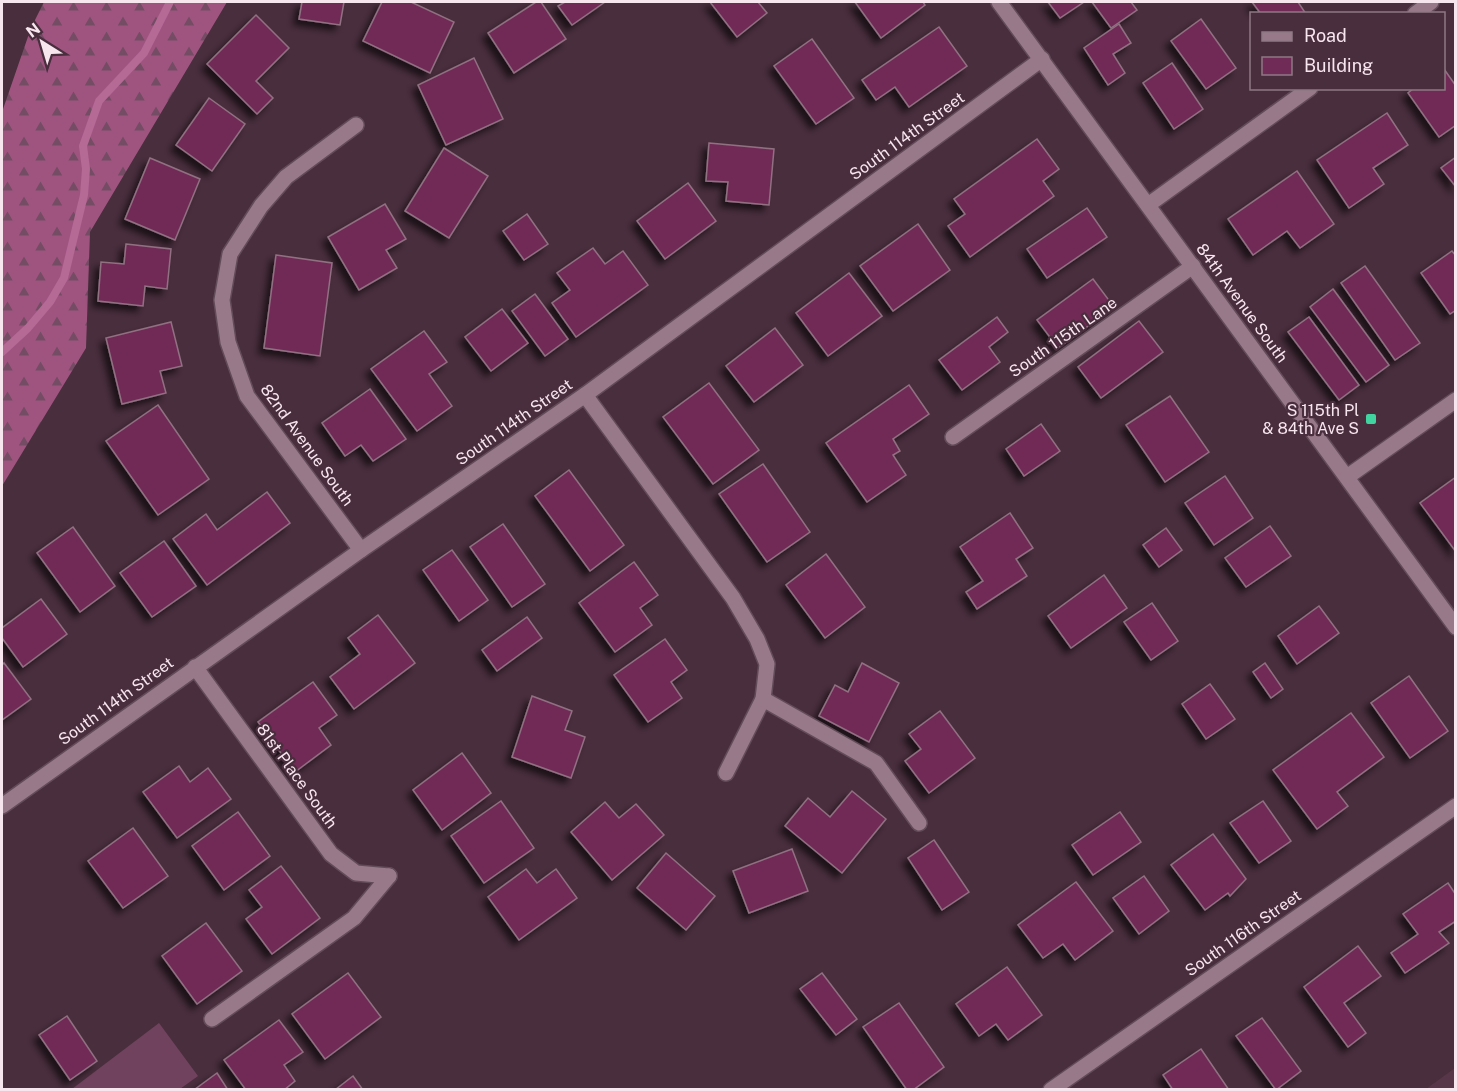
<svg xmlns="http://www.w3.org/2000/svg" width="1457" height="1091" viewBox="0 0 1457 1091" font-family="'Public Sans',sans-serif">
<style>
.built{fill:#573649}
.forest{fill:url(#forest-firs)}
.park{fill:#71425d}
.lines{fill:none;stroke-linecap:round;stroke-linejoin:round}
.stream{stroke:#b56995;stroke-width:8}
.building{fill:#712b57;stroke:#907182;stroke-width:1.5;filter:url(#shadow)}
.minor-casing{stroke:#634c59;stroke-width:18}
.minor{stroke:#98798a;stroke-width:15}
.poi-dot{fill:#42d4a0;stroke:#492e3d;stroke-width:2}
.labels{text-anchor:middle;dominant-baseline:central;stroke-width:4.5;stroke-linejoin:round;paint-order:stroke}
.street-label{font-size:16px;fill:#f8e6ef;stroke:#492e3d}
.poi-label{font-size:16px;fill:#f8e6ef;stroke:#492e3d;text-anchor:end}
</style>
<defs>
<pattern id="forest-firs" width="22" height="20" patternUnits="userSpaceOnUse" patternTransform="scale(1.5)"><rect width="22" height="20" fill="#9f5480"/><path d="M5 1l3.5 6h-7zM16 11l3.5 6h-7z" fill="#744c64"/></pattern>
<filter id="shadow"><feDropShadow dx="-5.5" dy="5.5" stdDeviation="3" flood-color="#0009"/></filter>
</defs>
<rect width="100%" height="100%" fill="#492e3d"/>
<!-- built -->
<path class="built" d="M1455,1068v21h-29z"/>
<!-- forest -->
<path class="forest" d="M44,2h183l-137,230 -4,116 -84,138v-374l29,-84z"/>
<!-- park -->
<path class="park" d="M159,1023l39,53 -18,13h-108z"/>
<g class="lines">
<!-- stream -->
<path class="stream" d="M2,352l26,-24 22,-26 14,-24 20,-83 2,-26 -3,-23 16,-45 45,-48 26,-51"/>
</g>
<!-- building -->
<g class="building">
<path d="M302,2h42l-4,23 -41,-6z"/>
<path d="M382,2h29l43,20 -24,51 -67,-32z"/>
<path d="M536,2h5l25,37 -52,34 -26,-40z"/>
<path d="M565,2h40l-33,23 -14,-19z"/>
<path d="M710,2h48l9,11 -30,24z"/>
<path d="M855,2h68l2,3 -44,33z"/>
<path d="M1048,2h36l-24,16z"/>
<path d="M1092,2h39l6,8 -26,18z"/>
<path d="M1252,2h46l8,12h-45z"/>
<path d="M256,15l33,33 -33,33 17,17 -16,16 -50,-50z"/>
<path d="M1201,19l35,49 -30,21 -35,-48z"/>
<path d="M1119,24l12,19 -18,11 12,19 -17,12 -24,-37z"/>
<path d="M939,27l28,39 -58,41 -14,-20 -19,13 -14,-20z"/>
<path d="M812,39l42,59 -38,26 -42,-58z"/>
<path d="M474,58l29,61 -57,26 -28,-60z"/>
<path d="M1172,63l31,46 -29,20 -31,-46z"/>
<path d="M1444,69l12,17v39l-17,12 -31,-44 6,-5h30z"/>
<path d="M209,98l36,26 -33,47 -36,-26z"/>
<path d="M1387,113l21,32 -35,23 11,16 -35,24 -32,-48z"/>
<path d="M1037,139l22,30 -16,12 11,15 -84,61 -22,-31 17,-12 -11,-15z"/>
<path d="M709,143l65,6 -5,56 -43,-4 2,-19 -22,-1z"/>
<path d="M444,148l44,28 -39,62 -44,-27z"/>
<path d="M1456,157v30l-15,-19z"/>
<path d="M150,158l50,21 -25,61 -50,-21z"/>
<path d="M1297,171l37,53 -34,24 -13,-17 -34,24 -25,-36z"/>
<path d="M688,183l28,38 -51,38 -28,-38z"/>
<path d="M385,204l21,35 -20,11 11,18 -38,22 -31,-53z"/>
<path d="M1087,208l20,29 -60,41 -20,-29z"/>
<path d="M527,214l21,30 -24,16 -21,-29z"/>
<path d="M918,224l32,46 -57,41 -33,-45z"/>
<path d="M126,244l45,5 -4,40 -22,-3 -2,20 -45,-5 3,-39 23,2z"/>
<path d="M593,248l12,16 18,-13 25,34 -72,52 -24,-34 18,-13 -13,-17z"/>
<path d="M1452,251l4,5v54l-6,4 -29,-41z"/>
<path d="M276,255l56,8 -12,93 -56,-8z"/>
<path d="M1365,266l55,77 -25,17 -54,-77z"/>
<path d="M849,273l33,43 -54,40 -32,-43z"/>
<path d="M1093,279l21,28 -56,41 -21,-28z"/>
<path d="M1333,289l56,76 -23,17 -56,-75z"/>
<path d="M535,294l33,45 -23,17 -33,-45z"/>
<path d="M502,309l26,34 -37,28 -26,-34z"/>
<path d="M997,317l11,15 -19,15 11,15 -38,28 -23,-30z"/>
<path d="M1309,317l50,68 -20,15 -51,-68z"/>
<path d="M1139,321l24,31 -62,46 -23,-31z"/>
<path d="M171,322l11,44 -22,5 6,22 -44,11 -16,-66z"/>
<path d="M775,328l28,37 -49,37 -28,-36z"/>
<path d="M424,331l23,31 -18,12 23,32 -35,25 -46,-62z"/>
<path d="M709,383l50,67 -46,34 -50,-67z"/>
<path d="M909,385l20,29 -36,25 7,12 -7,4 13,20 -39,27 -41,-59z"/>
<path d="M370,389l36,50 -33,22 -12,-16 -16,11 -23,-33z"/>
<path d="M1170,396l39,56 -44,30 -39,-57z"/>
<path d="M158,405l51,74 -51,36 -52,-74z"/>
<path d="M1041,424l19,27 -36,25 -18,-27z"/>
<path d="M763,464l47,68 -43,30 -48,-68z"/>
<path d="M569,470l55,75 -34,26 -55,-75z"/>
<path d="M1225,476l28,42 -39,27 -29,-42z"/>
<path d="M1456,477v75l-36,-49z"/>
<path d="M267,492l23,31 -83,62 -34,-46 33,-25 11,16z"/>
<path d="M1010,513l23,35 -17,11 11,17 -50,33 -11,-17 17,-11 -23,-34z"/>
<path d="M503,524l42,60 -33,23 -42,-60z"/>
<path d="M1270,526l21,30 -45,31 -21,-29z"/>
<path d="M73,527l42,59 -35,26 -43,-59z"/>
<path d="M1166,528l16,22 -23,17 -16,-22z"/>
<path d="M164,541l32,45 -44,31 -32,-44z"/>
<path d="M452,550l36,50 -29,21 -36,-51z"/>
<path d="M826,554l39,53 -40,31 -39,-53z"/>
<path d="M634,562l24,33 -18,13 12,17 -37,27 -36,-49z"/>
<path d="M1104,575l23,33 -56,40 -23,-32z"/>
<path d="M41,599l26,35 -44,33 -21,-29v-10z"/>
<path d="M1152,603l26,38 -27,19 -27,-38z"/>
<path d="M1319,606l20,27 -42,31 -19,-28z"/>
<path d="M378,615l37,48 -61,46 -24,-32 30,-23 -12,-16z"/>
<path d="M527,617l15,21 -45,33 -15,-21z"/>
<path d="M665,639l22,31 -16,12 11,16 -34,24 -34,-47z"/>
<path d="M4,663l27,36 -29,21v-55z"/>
<path d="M862,663l37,20 -30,59 -50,-26 16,-31 13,7z"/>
<path d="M1265,663l18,26 -12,9 -18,-26z"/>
<path d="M1409,676l39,55 -38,27 -39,-55z"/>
<path d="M313,682l24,33 -18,13 12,17 -36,27 -37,-50z"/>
<path d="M1210,684l25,35 -29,20 -24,-35z"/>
<path d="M532,696l40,15 -7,19 20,7 -14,41 -59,-21z"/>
<path d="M940,711l35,47 -46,35 -24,-32 16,-12 -12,-15z"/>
<path d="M1351,713l33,44 -47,35 11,14 -31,23 -44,-59z"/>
<path d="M462,753l29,40 -49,37 -29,-40z"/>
<path d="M179,766l11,16 18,-14 23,31 -54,39 -34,-46z"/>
<path d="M852,791l34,28 -44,54 -57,-47 23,-28 22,19z"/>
<path d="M501,801l33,47 -50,35 -33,-47z"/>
<path d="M1263,801l28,40 -32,22 -29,-40z"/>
<path d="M605,802l14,16 17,-14 28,31 -52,45 -41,-48z"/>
<path d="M238,812l32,44 -46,34 -32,-44z"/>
<path d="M1120,812l21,30 -48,33 -21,-30z"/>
<path d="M133,828l35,48 -45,32 -35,-47z"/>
<path d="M1213,834l33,45 -16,17 -2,-3 -23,17 -34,-45z"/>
<path d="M934,840l35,52 -27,18 -34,-52z"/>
<path d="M792,849l16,42 -59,22 -16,-42z"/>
<path d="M666,853l49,43 -29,34 -49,-42z"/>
<path d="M281,866l39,52 -48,36 -26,-35 16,-12 -13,-17z"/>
<path d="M526,869l11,14 19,-14 21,29 -58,42 -31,-43z"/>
<path d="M1144,876l25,35 -30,23 -26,-36z"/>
<path d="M1076,882l37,49 -38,29 -12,-16 -20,14 -25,-33z"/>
<path d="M1448,883l8,12v26l-17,11 10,11 -44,30 -14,-20 27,-19 -15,-20z"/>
<path d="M206,923l36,48 -45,33 -35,-48z"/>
<path d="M1358,946l23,30 -37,27 22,30 -18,14 -44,-60z"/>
<path d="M1007,967l35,48 -34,25 -12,-16 -17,12 -23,-32z"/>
<path d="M348,973l33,44 -56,42 -33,-45z"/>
<path d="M822,973l35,46 -21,16 -36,-46z"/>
<path d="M899,1003l45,64 -31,23h-6l-44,-63z"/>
<path d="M67,1016l30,45 -27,19 -31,-45z"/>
<path d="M1262,1018l39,53 -25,19 -40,-54z"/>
<path d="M279,1020l24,32 -19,13 11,16 -11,9h-38l-22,-30z"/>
<path d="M1201,1049l28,41h-56l-10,-15z"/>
<path d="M217,1073l11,17h-34z"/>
<path d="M353,1076l10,14h-28z"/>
</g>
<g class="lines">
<defs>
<g id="minor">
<path d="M999,2l457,625"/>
<path d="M1415,14l16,-12"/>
<path d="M356,125l-70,52 -25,29 -31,48 -8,46 6,42 19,54 114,154"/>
<path d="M1148,205l162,-117"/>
<path d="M585,395l148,203 24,41 10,25 -4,35 -37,74"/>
<path d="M953,437l240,-171"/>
<path d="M1347,477l109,-77"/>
<path d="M195,667l136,187 25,19 33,3"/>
<path d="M763,699l113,64 43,60"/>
<path d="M2,806l359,-256 224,-155 457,-336"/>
<path d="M212,1019l142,-101 35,-42"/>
<path d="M1051,1090l405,-284"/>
</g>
</defs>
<!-- minor casing -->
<use href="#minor" class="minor-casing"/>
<!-- minor -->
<use href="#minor" class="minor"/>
</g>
<!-- markers -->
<rect class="poi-dot" x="1365" y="413" width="12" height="12" rx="3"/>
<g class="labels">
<!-- street labels -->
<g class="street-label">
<text transform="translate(907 136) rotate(-36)">South 114th Street</text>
<text transform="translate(1242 303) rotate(54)">84th Avenue South</text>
<text transform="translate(1063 337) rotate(-35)">South 115th Lane</text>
<text transform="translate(514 422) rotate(-35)">South 114th Street</text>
<text transform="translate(307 445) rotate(54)">82nd Avenue South</text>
<text transform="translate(116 701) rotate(-36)">South 114th Street</text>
<text transform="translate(297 776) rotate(54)">81st Place South</text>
<text transform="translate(1243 933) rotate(-35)">South 116th Street</text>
</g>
<!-- poi labels -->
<g class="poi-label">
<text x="1359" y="410">S 115th Pl<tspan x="1359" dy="18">&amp; 84th Ave S</tspan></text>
</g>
</g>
<!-- border -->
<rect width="1457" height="1091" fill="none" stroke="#f8e6ef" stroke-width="6"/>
<!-- legend -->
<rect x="1250" y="12" width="195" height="78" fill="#492e3d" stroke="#8f7884" stroke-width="1.5"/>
<rect x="1262" y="32" width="30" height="9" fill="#98798a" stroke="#8f7884" stroke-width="1.5"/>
<text x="1304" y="42" font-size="18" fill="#f8e6ef">Road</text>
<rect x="1262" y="57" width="30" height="18" fill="#712b57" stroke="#8f7884" stroke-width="1.5"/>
<text x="1304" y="72" font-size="18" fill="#f8e6ef">Building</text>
<!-- north arrow -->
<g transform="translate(42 42) rotate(323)" stroke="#492e3d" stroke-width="4.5" paint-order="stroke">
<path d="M0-4.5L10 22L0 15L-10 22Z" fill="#f8e6ef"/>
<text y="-9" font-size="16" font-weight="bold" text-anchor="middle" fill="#f8e6ef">N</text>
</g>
</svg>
